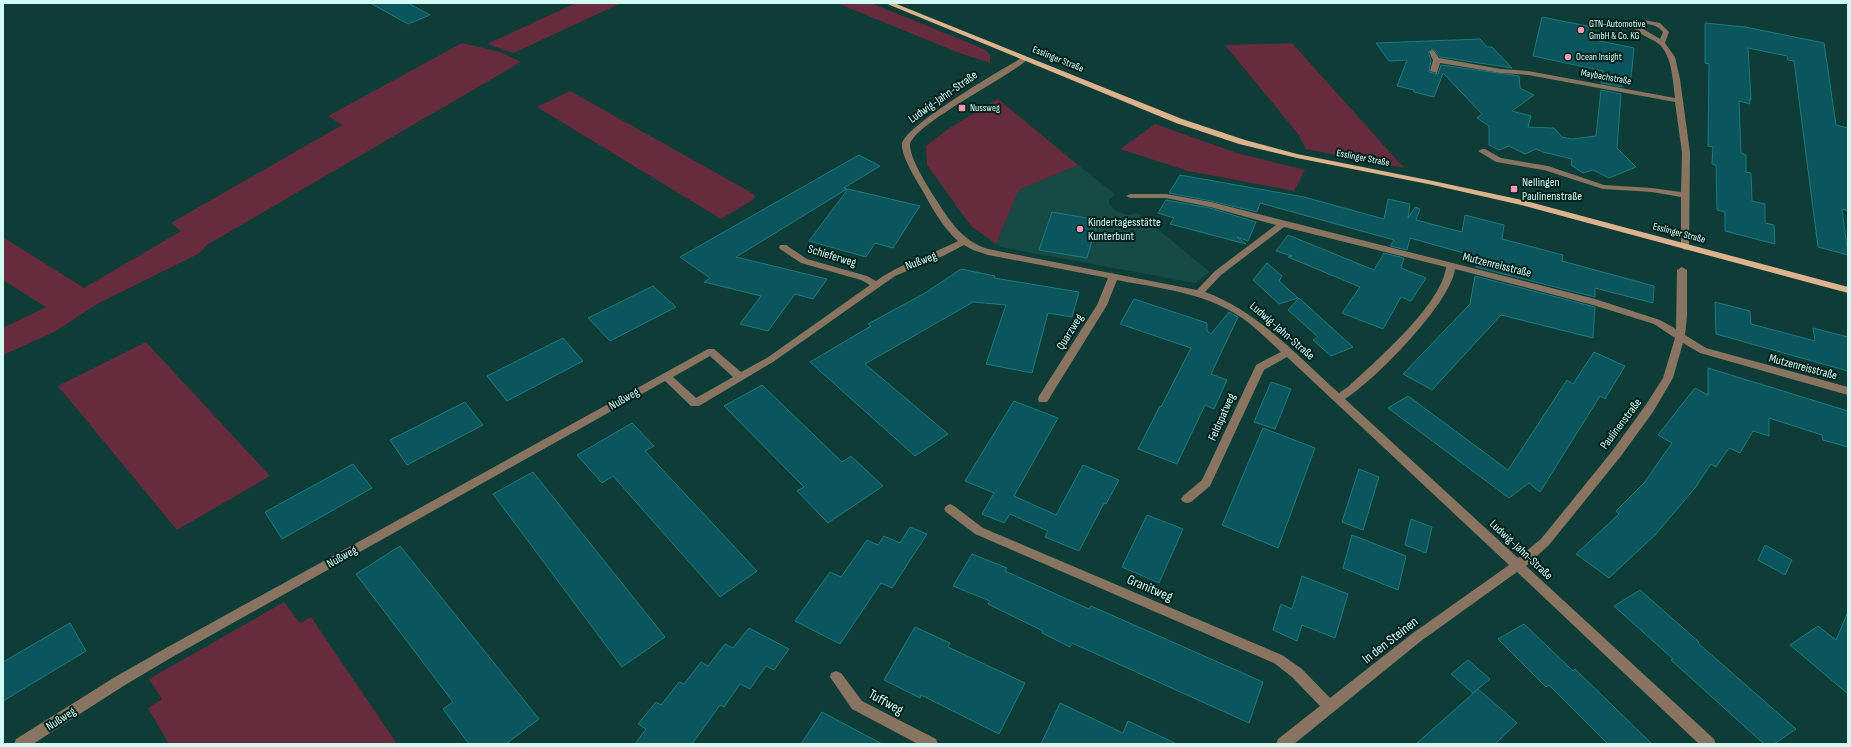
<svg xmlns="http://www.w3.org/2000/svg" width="1851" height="747" viewBox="0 0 1851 747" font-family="'Sofia Sans Condensed',sans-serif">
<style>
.built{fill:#164b45}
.green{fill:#662b3c}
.building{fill:#0b565c;stroke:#1a7981}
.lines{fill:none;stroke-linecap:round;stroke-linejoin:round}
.minor{fill:#897462;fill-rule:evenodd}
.major{fill:#ddb38d;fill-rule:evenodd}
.poi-dot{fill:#f29ab0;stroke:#00221e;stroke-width:1.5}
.labels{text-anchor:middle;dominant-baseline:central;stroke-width:4;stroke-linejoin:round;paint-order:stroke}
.far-poi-label{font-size:10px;fill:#d2faf3;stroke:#00221e;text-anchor:start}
.far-street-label{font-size:10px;fill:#d2faf3;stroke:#00221e}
.street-label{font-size:12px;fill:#d2faf3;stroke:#00221e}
.poi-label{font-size:12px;fill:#d2faf3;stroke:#00221e;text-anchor:start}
.near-street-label{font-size:14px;fill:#d2faf3;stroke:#00221e}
</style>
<rect width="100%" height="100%" fill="#0e3c37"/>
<!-- built -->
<path class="built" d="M1078,165l37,29 -6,6v4l7,7 12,4 10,-2 72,59 -15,11 -195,-36 -4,-3 23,-54z"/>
<!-- green -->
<g class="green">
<path d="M576,3h45l-107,50 -27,-9z"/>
<path d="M837,3h34l113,46 6,6v8l-31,-10z"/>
<path d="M462,43l39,9 20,10 -314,183 -9,9 -99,49 -45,29 -51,23v-27l43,-21 -43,-27v-43l81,51 97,-57 -10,-8 171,-98 -14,-9z"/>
<path d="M1292,43l112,125 -98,-19 -8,-15 -73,-89z"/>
<path d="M570,91l182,102 3,3 -1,3 -33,20 -184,-112z"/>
<path d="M998,99l80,66 -59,25 -23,54 -25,-18 -44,-61 -1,-19 22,-17z"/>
<path d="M1155,124l82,29 68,17 -11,21 -106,-20 -68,-22z"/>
<path d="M146,342l124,134 -93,54 -119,-144z"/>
<path d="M284,602l16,21 11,-6 86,127h-228l-21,-36 14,-9 -13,-20z"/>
</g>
<!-- building -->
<g class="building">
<path d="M370,3h38l22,12 -22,9z"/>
<path d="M1542,17l50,10 -2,12 44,9 -3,30 -8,-2 -1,11 -21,-4 2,-12 -70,-15z"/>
<path d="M1705,23l40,4 79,16 12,82 12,3v83l-6,-2 6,46 -30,-8 -24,-186 -6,-1 -1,-4 -39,-8 3,52 -2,-1 1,5 -11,-3 2,52 5,2v17l5,1 1,28 13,3v19l9,2 1,19 -50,-13v-19l-8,-2 -1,-45 -4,-1 1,-17 -5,-1 1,-82 -4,-1z"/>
<path d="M1480,39l7,8h5l20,21 -72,-11 -7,-8 -5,3 3,8 -2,12 9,2 3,-9 78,11 1,12 14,7 -22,16 19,5 -3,11 26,1 8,9 10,2 24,-3 5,-46 20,4 -4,54 19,19 -27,11 -16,-8 -10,3 -12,-8 1,-6 -29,-7 -7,-3 -11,5 -16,-8 -10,4 -10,-5v-19l-12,-8 5,-4 -39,-41 -9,24 -20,-5v-2l-17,-4 10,-26 -18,1 -13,-18z"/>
<path d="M859,155l21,11 -36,22 3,1 -111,68 91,22 -14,20 -18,-5 -27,37 -28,-7 21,-28 -57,-14 6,-4 -30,-21z"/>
<path d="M1180,175l124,22 80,22 4,-20 22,5 -2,14 7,-11 5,2 -4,11 46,12 3,-17 39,10 -2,14 61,16 -1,6 92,25 -1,17 -58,-15v9l-119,-30 2,-10 -68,-19 -3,12 -17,-4 4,-6 -134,-37 -3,9 -46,-11 -42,-8z"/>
<path d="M848,189l72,17 -27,42 -18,-5 -9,14 -57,-16z"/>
<path d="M1166,200l44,8 46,14 -8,19 -11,-4 9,7 -76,-20 4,-6 -16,-5z"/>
<path d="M1052,212l46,8 -11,38 -48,-8z"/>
<path d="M1288,235l86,35 10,-17 20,5 -3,10 25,10 -15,23 -10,-4 -18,32 -41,-16 18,-26 -72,-30 4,-1 -16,-5z"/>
<path d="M1267,263l15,13 -3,5 19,17 -19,6 -26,-24z"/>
<path d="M961,269l34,7 -1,2 85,14 -7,25 -24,-4 -16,60 -46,-9 20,-59 -33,-3 -108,62 83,70 -33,22 -105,-94 61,-36 -3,-2 57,-31z"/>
<path d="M1475,276l120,31 -2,31 -92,-23 -69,75 -29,-16 67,-70z"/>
<path d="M653,286l23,21 -66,34 -22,-23z"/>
<path d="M1299,298l54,49 -22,9 -18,-16 5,-3 -30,-27z"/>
<path d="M1134,299l73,24v8l4,3 18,-22 9,5 -27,57 16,6 -13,29 -9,-4 -28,59 -39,-15 22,-43 1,1 30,-59 -71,-24z"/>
<path d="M1715,302l35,9 1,13 64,17 -2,-13 35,9v34l-132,-37z"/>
<path d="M563,338l20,23 -76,40 -20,-25z"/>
<path d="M1594,352l31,14 -20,33 -5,-3 -60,96 -11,-9 -20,15 -121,-90 20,-12 100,74 59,-90 6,4z"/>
<path d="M1708,368l140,43v36l-25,-7 -1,-5 -53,-17v18l-16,-5 -13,22 -11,-5 -13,19 -5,-3 -16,24 -39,46 -47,44 -33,-24 43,-40 -3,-3 28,-28 28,-40 -14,-8 37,-47 13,7z"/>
<path d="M1271,382l20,7 -16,40 -21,-7z"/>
<path d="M762,385l80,77 9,-6 32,30 -55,37 -31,-32 7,-4 -80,-81z"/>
<path d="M1014,401l44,17 -44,78 42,19 27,-50 36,15 -13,24 -2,-1 -25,48 -34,-14 3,-6 -38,-17 -6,9 -22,-9 12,-21 -29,-12z"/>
<path d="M465,402l18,23 -76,40 -17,-25z"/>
<path d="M632,423l22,23 -9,5 112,120 -37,26 -107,-121 -11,7 -25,-28z"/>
<path d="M1263,428l52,20 -37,100 -56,-23z"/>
<path d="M353,464l19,24 -90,51 -17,-27z"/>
<path d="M1359,469l20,8 -16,53 -21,-8z"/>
<path d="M533,472l132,165 -43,30 -129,-173z"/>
<path d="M1147,515l36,14 -24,54 -37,-16z"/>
<path d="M1411,519l21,8 -6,26 -21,-8z"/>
<path d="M910,527l17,7 -35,54 -11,-5 -41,61 -45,-23 35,-49 11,5 26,-37 11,5 6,-9 16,7z"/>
<path d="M1352,535l54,21 -8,34 -55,-22z"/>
<path d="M1765,545l27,15 -7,15 -27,-15z"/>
<path d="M400,546l139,173 -33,25h-37l-26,-35 10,-7 -97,-128z"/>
<path d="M972,554l35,14 -2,3 84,38 2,-3 172,76 -14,41 -177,-80 -2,4 -28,-14 1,-2 -55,-27 2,-3 -37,-15z"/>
<path d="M1302,576l46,18 -13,44 -33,-13 -5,16 -24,-11 8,-26 11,5z"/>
<path d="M1640,590l59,52 -1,1 98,86 -22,15h-10l-93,-84 2,-1 -59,-53z"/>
<path d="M1848,612v82l-58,-49 28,-19 18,14z"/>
<path d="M70,623l16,28 -83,50v-39z"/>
<path d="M1524,624l49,47 2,-2 77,75h-44l-59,-59 -3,2 -48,-48z"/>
<path d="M915,627l35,16 -2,4 77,36 -26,51 -78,-39 -1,3 -36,-18z"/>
<path d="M749,628l40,21 -15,21 -8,-4 -16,23 -10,-5 -16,23 -4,-2 -28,39h-57l11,-15 -8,-5 18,-22 5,3 18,-23 5,2 17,-22 7,4 17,-22 8,4z"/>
<path d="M1468,660l22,19 -17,14 -22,-19z"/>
<path d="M1478,689l39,34 -22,21h-79z"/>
<path d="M1060,703l63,30 5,-12 49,23h-136z"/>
<path d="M822,712l60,32h-81z"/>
</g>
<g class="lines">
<!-- minor -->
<g class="minor">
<path d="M1644,20l16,3 9,9 -4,11 10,14 5,22 10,74 -1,94 -4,3 -4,-3v-50l-29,-5 -49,-3 -59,-19 -48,-8 -18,-11 4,-2h3l16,9 47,8 56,19 48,3 29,4 1,-39 -7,-51 -147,-27 -27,-2 -61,-10 -3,10 -7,-2 3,-11 -4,-8 3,-2 2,1 5,7 62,11 27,2 147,27c-2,-17 -3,-41 -15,-53 -8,-7 -19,-9 -26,-17l1,-4zM1644,24c8,0 14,2 19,8l-3,7 -20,-12z"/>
<path d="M1023,57l6,1c-17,18 -120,68 -119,88 1,14 16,37 23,49 15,23 28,46 55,54l209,41 18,-19 61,-46 -66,-18 -44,-9h-36l-4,-2 4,-2h36l45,8 384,97 65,21 16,9 1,-59 5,-3 5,3v46l-2,19 21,13 142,39v8l-148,-42 -17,-10 -10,35 -20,34 -32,44 -72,89 -23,21 188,173 2,5h-17l-182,-172 -96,69 -127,103h-18l2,-5 42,-33 -28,-29 -18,-14 -299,-129 -29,-22 -2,-3 2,-3 4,-2 4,2 29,22 299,127 20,14 28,29 83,-65 96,-68 -222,-208 -23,13 -54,116 -19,16 -4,1 -4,-1 -2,-3 2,-3 19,-16 54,-115 9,-5 16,-8c-11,-10 -21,-20 -32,-29 -38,-30 -86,-34 -132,-43l-10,25 -60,97h-8l-1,-3 1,-3 58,-91 11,-27 -120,-23 -15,-5 -9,-5 -21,11 -48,20 -122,86 -74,44h-8l-26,-25 -491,275 -49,29 -92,59h-19l2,-5 99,-62 51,-29 542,-299h6l27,23 26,-14 103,-73 -9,-5 -60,-17 -21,-14 -1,-2 1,-2h6l21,14 60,17 9,5c25,-18 55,-26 82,-40 -16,-14 -27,-35 -37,-53 -6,-10 -20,-33 -19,-44 3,-19 101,-75 121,-87zM1284,227l162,40c-4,37 -69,93 -97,119l-10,7c-42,-37 -81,-82 -134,-101l16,-17zM1455,269l138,36 61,19 21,14 -12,40 -18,28 -32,44 -72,89 -23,19 -173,-159c29,-18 106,-96 110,-130zM710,356l23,21 -37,21 -23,-21z"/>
<path d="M836,671l5,2 21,28 74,38 2,5h-20l-66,-35 -22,-32 1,-4z"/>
</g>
<!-- major -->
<path class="major" d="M885,3h9l288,116 63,21 52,14 136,27 89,19 326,87v6l-327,-88 -88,-20 -136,-27 -58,-14 -63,-21z"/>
</g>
<!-- markers -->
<g class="poi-dot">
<circle cx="1581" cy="30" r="4"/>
<circle cx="1568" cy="57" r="4"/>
<rect x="958" y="104" width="8" height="8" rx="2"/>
<rect x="1510" y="185" width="8" height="8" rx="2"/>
<circle cx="1080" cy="229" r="4"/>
</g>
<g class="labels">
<!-- far-poi labels -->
<g class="far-poi-label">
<text x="1589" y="24">GTN-Automotive<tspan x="1589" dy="12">GmbH &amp; Co. KG</tspan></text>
<text x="1576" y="57">Ocean Insight</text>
<text x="970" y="108">Nussweg</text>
</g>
<!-- far-street labels -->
<g class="far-street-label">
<text transform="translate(1058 59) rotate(22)">Esslinger Straße</text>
<text transform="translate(1606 77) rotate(10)">Maybachstraße</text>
<text transform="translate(1363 158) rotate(11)">Esslinger Straße</text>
<text transform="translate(1679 233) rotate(15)">Esslinger Straße</text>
</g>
<!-- street labels -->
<g class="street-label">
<text transform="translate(943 97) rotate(-35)">Ludwig-Jahn-Straße</text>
<text transform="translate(832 256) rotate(17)">Schieferweg</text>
<text transform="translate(921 261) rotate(-21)">Nußweg</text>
<text transform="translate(1497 265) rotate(14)">Mutzenreisstraße</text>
<text transform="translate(1282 331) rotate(41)">Ludwig-Jahn-Straße</text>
<text transform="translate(1070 332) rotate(-58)">Quarzweg</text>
<text transform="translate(1803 367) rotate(15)">Mutzenreisstraße</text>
<text transform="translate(624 399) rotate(-29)">Nußweg</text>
<text transform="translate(1222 417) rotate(-66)">Feldspatweg</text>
<text transform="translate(1621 424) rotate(-53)">Paulinenstraße</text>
<text transform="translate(1521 550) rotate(43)">Ludwig-Jahn-Straße</text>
<text transform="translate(342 557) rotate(-29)">Nußweg</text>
<text transform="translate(61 719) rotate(-33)">Nußweg</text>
</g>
<!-- poi labels -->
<g class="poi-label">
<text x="1522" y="182">Nellingen<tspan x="1522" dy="14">Paulinenstraße</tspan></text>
<text x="1088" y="222">Kindertagesstätte<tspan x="1088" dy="14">Kunterbunt</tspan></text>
</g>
<!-- near-street labels -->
<g class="near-street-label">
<text transform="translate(1150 588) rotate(23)">Granitweg</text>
<text transform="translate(1390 640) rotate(-38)">In den Steinen</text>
<text transform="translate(886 702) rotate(29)">Tuffweg</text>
</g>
</g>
<!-- border -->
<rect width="1851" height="747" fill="none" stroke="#d2faf3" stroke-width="8"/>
</svg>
